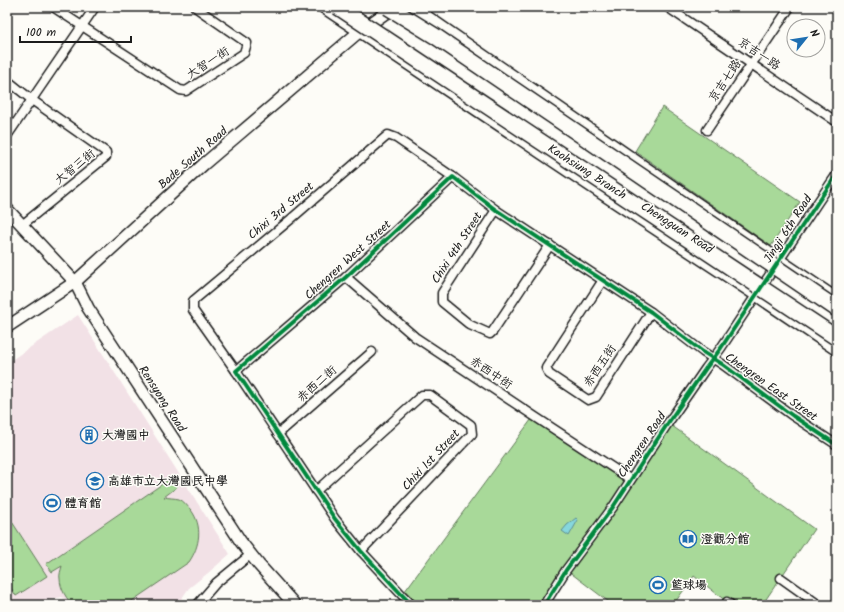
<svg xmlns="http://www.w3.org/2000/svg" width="844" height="612" viewBox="0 0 844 612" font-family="Kalam,'LXGW WenKai TC',sans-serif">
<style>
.built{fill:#f2e1e6}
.green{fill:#a8d999;stroke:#627a5a}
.water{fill:#86d7dd;stroke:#5c8c90}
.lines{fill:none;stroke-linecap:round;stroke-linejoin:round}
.minor-casing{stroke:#1c1c1c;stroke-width:11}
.tertiary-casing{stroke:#1c1c1c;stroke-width:14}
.minor{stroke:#fdfcf7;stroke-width:8}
.tertiary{stroke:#fdfcf7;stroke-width:11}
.motorway-bridge-casing{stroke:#1c1c1c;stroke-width:18;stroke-linecap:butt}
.motorway-bridge{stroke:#fdfcf7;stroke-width:15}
.cycleway-casing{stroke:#fdfcf7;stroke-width:6}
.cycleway{stroke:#00873e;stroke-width:4}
.labels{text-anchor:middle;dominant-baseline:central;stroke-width:3;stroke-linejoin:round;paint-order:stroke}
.street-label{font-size:12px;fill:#1c1c1c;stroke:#fdfcf7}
.poi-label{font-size:12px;font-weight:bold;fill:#1c1c1c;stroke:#fdfcf7;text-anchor:start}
</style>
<rect width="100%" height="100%" fill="#fdfcf7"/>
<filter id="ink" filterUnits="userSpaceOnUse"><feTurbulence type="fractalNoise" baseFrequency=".025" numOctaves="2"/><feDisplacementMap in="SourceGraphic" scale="8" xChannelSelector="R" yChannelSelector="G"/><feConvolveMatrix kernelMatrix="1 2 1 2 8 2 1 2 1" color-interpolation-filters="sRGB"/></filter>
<g filter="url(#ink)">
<!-- built -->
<path class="built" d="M78,315l21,33 131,206 -22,19 -19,15 -12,17h-107l-8,-8 -35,8h-20v-242z"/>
<!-- green -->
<g class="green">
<path d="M662,107l138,95 -29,44 -136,-95z"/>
<path d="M534,416l96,63 38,-56 50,36 96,70 -52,76h-31l-37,-29 -21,29h-60l-45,-34 -23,34h-133l-10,-10z"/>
<path d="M171,478l6,9 -13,10c4,1 11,1 15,2 5,2 8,7 12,11 12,16 9,36 -2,52l-63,43h-52c-7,-4 -14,-17 -14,-26 -1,-4 1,-9 2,-13l-10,6 -6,-8z"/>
<path d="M7,514l40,62 -31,20 -9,-14z"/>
</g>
<!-- water -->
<path class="water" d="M576,518l2,2 -5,9 -4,7 -7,-5 5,-6z"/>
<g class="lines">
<defs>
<g id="minor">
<path d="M53,7l127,83 6,1 58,-38 3,-10 -52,-36"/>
<path d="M667,7l170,115"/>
<path d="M7,80l25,20 74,52v5l-84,68"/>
<path d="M707,130l83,-123"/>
<path d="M7,136l88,-129"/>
<path d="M496,210l-54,83v9l28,23 20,9 3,-3 57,-86"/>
<path d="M346,277l69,60 119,79 96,63"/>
<path d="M603,280l-57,88 3,6 39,26 8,-3 55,-85"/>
<path d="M236,371l-43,-61v-9l98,-82 97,-84 8,3 57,39"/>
<path d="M278,434l94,-82"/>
<path d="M316,491l106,-96h8l41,30 1,9 -111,117"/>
<path d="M781,578l38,27"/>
<path d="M197,605l19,-22 34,-28"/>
<path d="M412,605l-10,-10 -41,-44 -26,-32 -99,-148 110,-94 107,-100 43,33 155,102 52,40 19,12 71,52 44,29"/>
<path d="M544,605l22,-35 47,-63 55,-84 38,-55 15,-20 97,-146 19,-28"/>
<path d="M725,605l2,-3 4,3"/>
</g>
<g id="tertiary">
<path d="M323,7l269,180 164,108 81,55"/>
<path d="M413,7l366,253 58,39"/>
<path d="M7,209l68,73 13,26 153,234 18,23 36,40"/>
<path d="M7,327l68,-45 129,-118 156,-133 34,-24"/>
</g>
</defs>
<!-- minor casing -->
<use href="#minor" class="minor-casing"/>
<!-- tertiary casing -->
<use href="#tertiary" class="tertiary-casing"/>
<!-- minor -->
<use href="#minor" class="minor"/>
<!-- tertiary -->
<use href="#tertiary" class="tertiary"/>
<defs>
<g id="motorway-bridge">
<path d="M338,7l499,331"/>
<path d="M388,7l47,29 402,273"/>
</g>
</defs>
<!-- motorway-bridge casing -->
<use href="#motorway-bridge" class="motorway-bridge-casing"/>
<!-- motorway-bridge -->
<use href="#motorway-bridge" class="motorway-bridge"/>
<defs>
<g id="cycleway">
<path d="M412,605l-10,-10 -41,-44 -26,-32 -99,-148 110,-94 107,-100 43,33 155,102 52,40 19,12 71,52 44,29"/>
<path d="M544,605l22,-35 47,-63 55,-84 38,-55 15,-20 97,-146 19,-28"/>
</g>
</defs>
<!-- cycleway casing -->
<use href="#cycleway" class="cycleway-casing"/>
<!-- cycleway -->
<use href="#cycleway" class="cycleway"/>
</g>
</g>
<!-- icons -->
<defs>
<symbol id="building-ring" viewBox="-11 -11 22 22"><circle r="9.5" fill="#fdfcf7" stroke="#1f6fb2" stroke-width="1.5"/><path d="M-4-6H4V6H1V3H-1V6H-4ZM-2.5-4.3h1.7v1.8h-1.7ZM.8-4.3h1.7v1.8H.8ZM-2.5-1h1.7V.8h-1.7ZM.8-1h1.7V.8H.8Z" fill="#1f6fb2"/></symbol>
<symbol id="school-ring" viewBox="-11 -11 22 22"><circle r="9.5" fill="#fdfcf7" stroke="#1f6fb2" stroke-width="1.5"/><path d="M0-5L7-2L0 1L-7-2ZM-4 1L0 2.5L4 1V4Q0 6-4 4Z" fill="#1f6fb2"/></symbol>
<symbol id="stadium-ring" viewBox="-11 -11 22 22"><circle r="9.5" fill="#fdfcf7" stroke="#1f6fb2" stroke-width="1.5"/><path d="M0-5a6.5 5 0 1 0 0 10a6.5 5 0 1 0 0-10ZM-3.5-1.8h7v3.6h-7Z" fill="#1f6fb2"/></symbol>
<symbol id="library-ring" viewBox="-11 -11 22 22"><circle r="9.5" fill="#fdfcf7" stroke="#1f6fb2" stroke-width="1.5"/><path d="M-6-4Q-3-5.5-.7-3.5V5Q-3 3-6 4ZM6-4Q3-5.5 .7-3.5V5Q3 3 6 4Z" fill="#1f6fb2"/></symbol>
</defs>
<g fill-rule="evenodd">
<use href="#building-ring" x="79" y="425" width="20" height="20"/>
<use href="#school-ring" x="85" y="471" width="20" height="20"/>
<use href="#stadium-ring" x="42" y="493" width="20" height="20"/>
<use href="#library-ring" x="678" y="529" width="20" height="20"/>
<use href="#stadium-ring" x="648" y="575" width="20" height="20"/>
</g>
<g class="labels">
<!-- street labels -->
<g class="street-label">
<text transform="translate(759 54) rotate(34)">京吉一路</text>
<text transform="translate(208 63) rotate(-33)">大智一街</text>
<text transform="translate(725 81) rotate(-56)">京吉七路</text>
<text transform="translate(193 158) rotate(-41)">Bade South Road</text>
<text transform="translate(75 167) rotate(-39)">大智三街</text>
<text transform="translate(587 172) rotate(33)">Kaohsiung Branch</text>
<text transform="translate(281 211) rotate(-40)">Chixi 3rd Street</text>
<text transform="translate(677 228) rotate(33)">Chengguan Road</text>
<text transform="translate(788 229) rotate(-57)">Jingji 6th Road</text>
<text transform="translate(457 248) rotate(-57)">Chixi 4th Street</text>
<text transform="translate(348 260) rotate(-42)">Chengren West Street</text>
<text transform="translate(600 366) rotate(-56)">赤西五街</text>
<text transform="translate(491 373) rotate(34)">赤西中街</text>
<text transform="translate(317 384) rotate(-41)">赤西二街</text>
<text transform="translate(771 387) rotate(35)">Chengren East Street</text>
<text transform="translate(162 399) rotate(57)">Rensyong Road</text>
<text transform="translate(642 445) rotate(-56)">Chengren Road</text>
<text transform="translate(431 460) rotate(-47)">Chixi 1st Street</text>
</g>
<!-- poi labels -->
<g class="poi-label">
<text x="102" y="435">大灣國中</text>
<text x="108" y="481">高雄市立大灣國民中學</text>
<text x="65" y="503">體育館</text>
<text x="701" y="539">澄觀分館</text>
<text x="671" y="585">籃球場</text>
</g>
</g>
<!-- margin -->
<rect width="844" height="612" fill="none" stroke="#fdfcf7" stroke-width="24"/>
<rect x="12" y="12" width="820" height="588" fill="none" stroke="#1c1c1c" stroke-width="1.5" filter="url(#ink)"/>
<!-- north arrow -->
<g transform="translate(806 38) rotate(60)"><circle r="19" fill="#fdfcf7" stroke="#a3a29f"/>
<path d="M0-3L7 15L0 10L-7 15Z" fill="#1f6fb2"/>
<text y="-6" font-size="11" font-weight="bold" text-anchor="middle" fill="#1c1c1c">N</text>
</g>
<!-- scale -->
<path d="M20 36v6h111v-6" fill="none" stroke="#1c1c1c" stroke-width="2"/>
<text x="26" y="36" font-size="12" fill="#1c1c1c" stroke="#fdfcf7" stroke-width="3" paint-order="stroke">100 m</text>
</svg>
